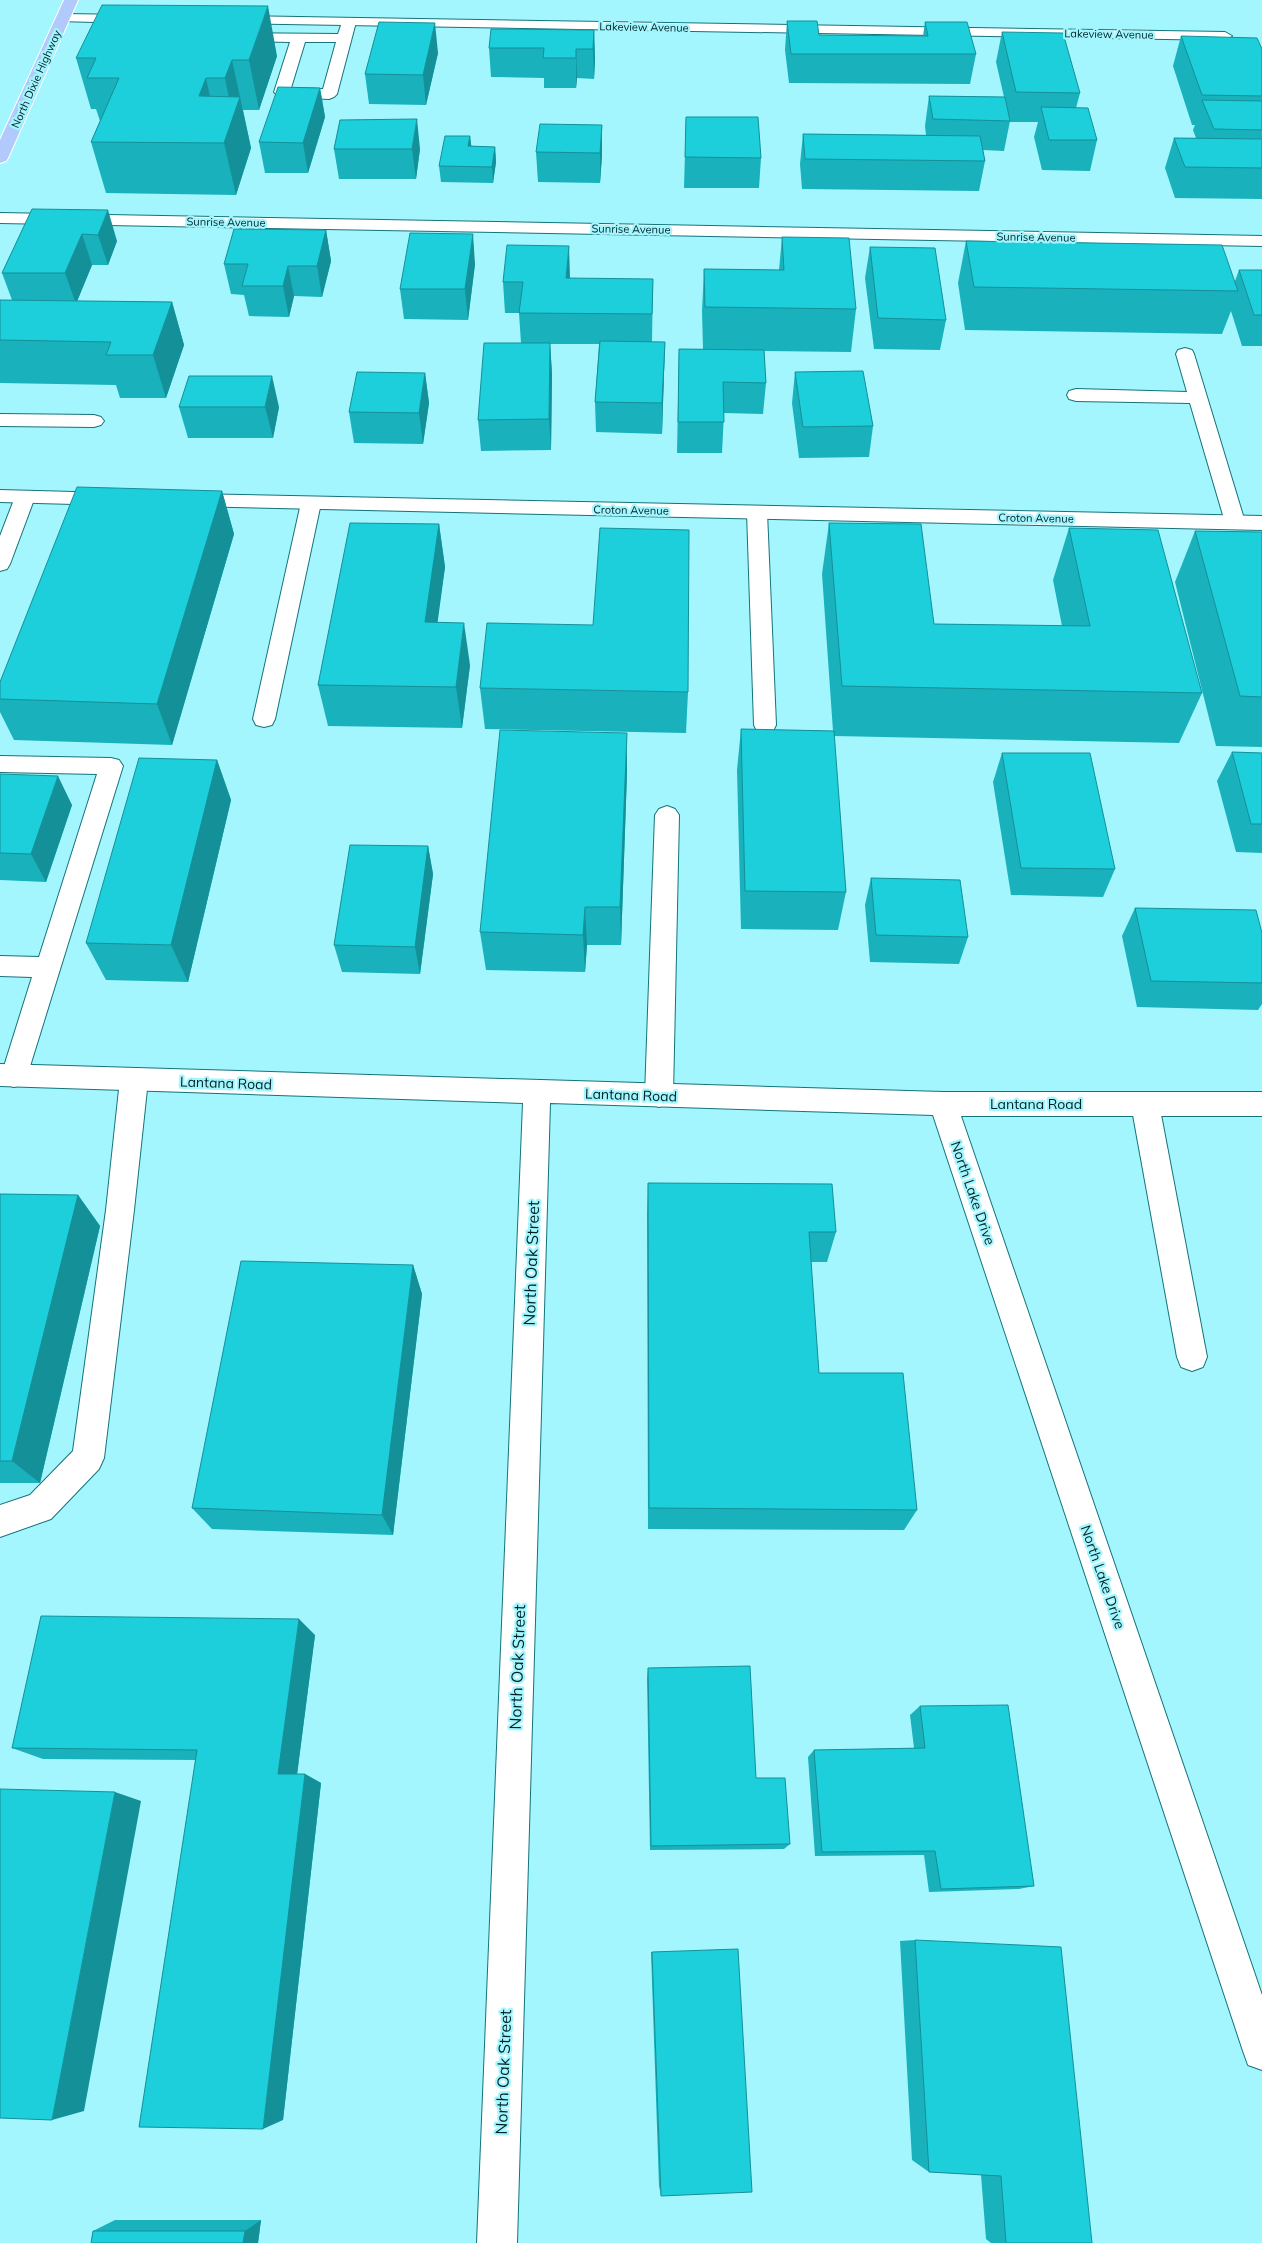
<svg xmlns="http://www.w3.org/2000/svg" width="1262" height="2243" viewBox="0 0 1262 2243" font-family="Mulish,sans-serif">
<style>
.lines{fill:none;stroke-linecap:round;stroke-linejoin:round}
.lane-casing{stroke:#15737b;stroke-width:2}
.street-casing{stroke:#15737b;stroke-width:2}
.primary-casing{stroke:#fff;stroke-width:2}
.lane{fill:#fff;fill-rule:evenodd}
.street{fill:#fff;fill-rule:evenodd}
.primary{fill:#b1cafb;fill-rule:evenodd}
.wall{fill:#19b1bc}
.shaded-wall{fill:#149099}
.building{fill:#1dcedb;stroke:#149099}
.labels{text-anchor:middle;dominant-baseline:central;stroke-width:4.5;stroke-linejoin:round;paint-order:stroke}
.far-street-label{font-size:11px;fill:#002226;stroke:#a3f6fe}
.street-label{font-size:14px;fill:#002226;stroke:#a3f6fe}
.near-street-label{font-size:16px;fill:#002226;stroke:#a3f6fe}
</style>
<rect width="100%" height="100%" fill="#a3f6fe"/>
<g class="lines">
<defs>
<g id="lane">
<path d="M349,18l7,4 -19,72 -3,3 -5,2 -47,-2 -5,-2 -3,-3 16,-50 -55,-1 -7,-4 7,-4 103,1 4,-12zM305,42h31l-13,47 -32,-1z"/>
<path d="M1185,348l7,2 2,4 51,168 -3,5 -7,2 -7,-2 -3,-5 -35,-119 -114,-2 -7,-2 -2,-4 2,-4 7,-2 111,3 -11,-38 2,-4z"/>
<path d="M0,414l94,1 7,2 3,4 -3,4 -7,2 -94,-1z"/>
<path d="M25,491l7,2 3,4 -25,67 -3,5 -7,2v-35l15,-39 3,-4z"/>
<path d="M311,497l7,2 3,4 -46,216 -3,6 -8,2 -8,-2 -3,-6 48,-216 3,-4z"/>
<path d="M757,506l7,1 3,5 9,213 -3,6 -8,2 -8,-2 -3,-6 -7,-213 3,-5z"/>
<path d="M0,756l111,2 8,2 4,6 -96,310 -3,8 -10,3 -10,-3 -3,-8 31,-99 -32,-1v-20l39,1 58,-183 -97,-2z"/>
<path d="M667,806l8,3 4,6 -6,280 -4,8 -10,4 -10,-4 -4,-8 10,-280 4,-6z"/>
<path d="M134,1069l10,3 4,8 -14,130 -30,248 -5,11 -48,50 -51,18v-32l30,-10 43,-44 33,-241 14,-130 4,-8z"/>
<path d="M1145,1092l10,4 4,8 48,253 -4,10 -11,4 -11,-4 -4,-10 -46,-253 4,-8z"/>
</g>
<g id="street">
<path d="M63,14l69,1 7,4 -7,4 -74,-2 -2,-3z"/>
<path d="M232,16l993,16 7,4 -7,4 -998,-17 -2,-3z"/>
<path d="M0,213l1262,23v10l-1262,-23z"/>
<path d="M0,490l111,3 7,2 3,4 -3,4 -7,2 -111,-3z"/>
<path d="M189,494l1073,22v14l-1073,-24 -7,-2 -3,-4 3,-4z"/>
<path d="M0,1064l943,28h319v24h-301l301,879v75l-14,-5 -5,-14 -310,-936 -383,-12 -33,1140h-40l46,-1140 -523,-17z"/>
</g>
<path id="primary" d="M64,0h14l-70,158 -2,3 -6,2v-23z"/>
</defs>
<!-- lane casing -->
<use href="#lane" class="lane-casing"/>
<!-- street casing -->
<use href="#street" class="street-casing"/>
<!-- primary casing -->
<use href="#primary" class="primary-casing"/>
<!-- lane -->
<use href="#lane" class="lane"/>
<!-- street -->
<use href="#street" class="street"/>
<!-- primary -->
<use href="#primary" class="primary"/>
</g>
<!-- wall -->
<g class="wall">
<path d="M787,21l32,14 104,1 2,-14 51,32 -6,30 -181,-1 -4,-33z"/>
<path d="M594,30l1,30 -1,19 -17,-1 -1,10h-32v-10l-53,-1 -2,-29z"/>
<path d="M1002,32l78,61 -4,15 21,32 -7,31 -48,-1 -8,-33 4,-15h-28v-1l-6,30 -21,-1 2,11 -6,30 -177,-2 -2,-25 3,-30 123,1 -1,-9 4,-30 75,1 -8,-35z"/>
<path d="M1181,36l81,13v150l-87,-1 -10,-30 9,-30h22l-3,-8 2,-5h-3l-19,-59z"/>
<path d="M438,53l-12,52 -57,-1 -4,-30z"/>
<path d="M277,56l-18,54h-16l8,38 -15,47 -130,-2 -15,-51 9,-21 -4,-12h-5l-15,-51z"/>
<path d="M320,88l5,29 -17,56h-43l-6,-31z"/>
<path d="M686,117l75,41 -2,30h-75z"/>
<path d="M340,120l80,29 -4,30h-77l-5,-30z"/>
<path d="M602,125v30l-2,28 -62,-1 -2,-30z"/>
<path d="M470,136l1,10 24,1 1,15 -3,21 -52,-1 -2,-16z"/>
<path d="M32,209l85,32 -9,24h-16l-15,36 95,1 12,43 -18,53h-46l-4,-13 -116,-2v-83h12l-10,-27z"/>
<path d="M326,230l5,31 -9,36 -28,-1 -5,21 -40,-1 -5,-21 -13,-1 -7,-30z"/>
<path d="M782,237l74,72 -5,43 -87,-1 2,32 -3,31 -39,-1 -2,40h-45l2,-104h24l-1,-38 2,-42 75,1z"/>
<path d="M966,241l269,40 4,-11h23v76h-20l-11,-35 -9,23 -257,-4 -7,-47z"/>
<path d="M870,247l76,73 -6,30 -66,-1 -9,-71z"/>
<path d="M475,264l-7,56 -64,-1 -4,-30z"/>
<path d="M570,279h83l-1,63h13l-3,92 -66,-2 -1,-30 4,-58h-49l2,30 -1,76 -70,1 -3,-31 43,-77 -2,-30h-14l-2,-31z"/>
<path d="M795,372l78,54 -4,31 -70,1 -7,-55z"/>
<path d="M425,373l4,30 -6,41 -69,-1 -5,-31z"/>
<path d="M179,407h100l-6,31h-85z"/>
<path d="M222,491l12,43 -62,211 -158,-5 -14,-28v-30z"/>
<path d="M829,523l105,101 128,2 -9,-46 16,-52 133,165 -23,50 -345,-7 12,156 -8,38 -97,-1 -4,-159 4,-41 92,2 -11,-157z"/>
<path d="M439,524l6,43 -8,55 33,43 -8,63 -134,-2 -10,-41z"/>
<path d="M1195,531l67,1v215l-46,-1 -41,-164z"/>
<path d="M480,688l208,4 -2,41 -201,-4z"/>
<path d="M1232,752l30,1v100l-26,-1 -19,-71z"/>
<path d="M1002,753l113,116 -12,28 -92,-2 -18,-113z"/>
<path d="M217,760l14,40 -43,182 -82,-2 -20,-37z"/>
<path d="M627,773l-6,172h-34l-2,27 -99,-2 -6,-38z"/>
<path d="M0,774l72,31 -26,77 -46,-2z"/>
<path d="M428,846l5,28 -13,100 -78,-2 -8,-27z"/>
<path d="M871,878l97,59 -9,27 -89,-2 -5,-57z"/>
<path d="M1135,908l127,25v71l-4,6 -121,-3 -15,-71z"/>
<path d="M648,1183l188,49 -9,30h-16l8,111 98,137 -13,20 -256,-1 -1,-315z"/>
<path d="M0,1194l78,1 22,31 -60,257h-40z"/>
<path d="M413,1265l9,29 -29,241 -181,-6 -20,-21z"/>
<path d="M315,1635l-18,139h8l16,9 -38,337 -88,-360 -152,-1 -31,-11z"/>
<path d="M648,1668l108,110 34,66 -6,5 -134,1 -3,-172z"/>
<path d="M920,1706l114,180 -15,3 -90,3 -5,-37 -109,1 -7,-99 6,-7 100,-2 -4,-33z"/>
<path d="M915,1940l177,303h-101l-5,-4 -5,-64 -52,-3 -17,-12 -12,-219z"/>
<path d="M651,1952h1l9,244 -2,-10z"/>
<path d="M115,2220h146l-3,23h-167l2,-12z"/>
</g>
<!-- shaded-wall -->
<g class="shaded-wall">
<path d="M268,6l9,50 -18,54 -10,-50z"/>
<path d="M435,23l3,30 -12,52 -3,-30z"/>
<path d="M594,30l1,30 -1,19 -1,-30z"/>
<path d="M576,49l1,29 -1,10z"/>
<path d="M232,60l19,88 -15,47 -12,-52 9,-25 -8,-40z"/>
<path d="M206,78l11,51 -18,-33z"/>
<path d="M320,88l5,29 -17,56 -5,-30z"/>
<path d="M417,119l3,30 -4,30 -4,-30z"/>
<path d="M602,125v30l-2,28v-30z"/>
<path d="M470,136l2,15 -4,-5z"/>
<path d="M495,147l1,15 -3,21 -1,-16z"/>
<path d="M108,210l9,31 -9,24 -10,-30z"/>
<path d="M326,230l5,31 -9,36 -5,-31z"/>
<path d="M82,234l10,31 -16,39 -11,-31z"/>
<path d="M473,234l2,30 -7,56 -3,-31z"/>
<path d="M569,246l1,31 -3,32 -1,-31z"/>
<path d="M288,266l6,30 -5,21 -6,-31z"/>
<path d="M172,302l12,43 -18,53 -13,-43z"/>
<path d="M665,342l-1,31 -2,61v-31z"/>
<path d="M550,343l2,31 -1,76 -2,-31z"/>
<path d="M425,373l4,30 -6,41 -4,-31z"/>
<path d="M272,376l7,31 -6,31 -8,-31z"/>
<path d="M222,491l12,43 -62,211 -15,-41z"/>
<path d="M439,524l6,43 -13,97 -7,-42z"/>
<path d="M464,623l6,42 -8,63 -6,-41z"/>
<path d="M627,733v40l-6,172 -1,-38z"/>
<path d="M217,760l14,40 -43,182 -17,-37z"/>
<path d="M58,776l14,29 -26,77 -15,-28z"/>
<path d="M428,846l5,28 -13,100 -5,-27z"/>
<path d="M585,907l2,38 -2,27 -2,-37z"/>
<path d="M78,1195l22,31 -60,257 -28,-22z"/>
<path d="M413,1265l9,29 -29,241 -11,-20z"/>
<path d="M299,1619l16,16 -19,148 -18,-9z"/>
<path d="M305,1774l16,9 -38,337 -20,9z"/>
<path d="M115,1792l26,9 -57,310 -32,9z"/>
<path d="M261,2220l-3,23h-15l2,-12z"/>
</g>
<!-- building -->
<g class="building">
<path d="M102,5l166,1 -19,54h-17l-7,18h-19l-7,18 41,1 -16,46 -133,-1 28,-64h-32l9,-20h-20z"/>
<path d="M787,21h30l2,14 109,1 -3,-14h42l9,32h-185z"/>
<path d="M379,22l56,1 -12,52 -58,-1z"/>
<path d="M491,29l103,1 -1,19h-17v9h-33l1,-10h-55z"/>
<path d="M1002,32l61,1 17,60 -64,-1z"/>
<path d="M1181,36l76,2 5,11v47l-60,-1z"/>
<path d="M278,87l42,1 -17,55 -44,-1z"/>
<path d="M929,96l76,1 5,24 -77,-2z"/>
<path d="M1202,100l60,1v29l-48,-1z"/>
<path d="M1041,107l47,1 9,32h-48z"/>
<path d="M686,117h72l3,41 -76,-1z"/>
<path d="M417,119l-5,30h-78l6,-29z"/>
<path d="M540,124l62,1 -2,28 -64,-1z"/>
<path d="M803,134l177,2 5,25 -180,-2z"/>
<path d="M445,136h25l-2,10 27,1 -3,20 -53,-1z"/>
<path d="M1174,138l88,1v29l-77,-1z"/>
<path d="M32,209l76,1 -10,25 -16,-1 -17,39h-63z"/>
<path d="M234,229l92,1 -9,36h-29l-5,20h-41l6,-22h-24z"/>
<path d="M410,233l63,1 -8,55h-65z"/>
<path d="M782,237l67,1 7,71 -151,-2 -1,-38 80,1z"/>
<path d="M966,241l256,4 16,46 -264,-4z"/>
<path d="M507,245l62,1 -3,32 87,1 -1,35 -133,-1 4,-31h-20z"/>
<path d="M870,247l65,1 11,72 -68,-2z"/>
<path d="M1239,270h23v45h-8z"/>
<path d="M0,300l172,2 -19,53h-47l5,-13 -111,-2z"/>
<path d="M600,341l65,1 -3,61 -67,-1z"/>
<path d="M484,343h66l-1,76 -71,1z"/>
<path d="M679,349l85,1 2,33 -43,-1 1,40h-46z"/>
<path d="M863,371l10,55 -70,1 -8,-55z"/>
<path d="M357,372l68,1 -6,40 -70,-1z"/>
<path d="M189,376h83l-7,31h-86z"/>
<path d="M77,487l145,4 -65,213 -157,-5v-17z"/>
<path d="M350,523l89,1 -14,98 39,1 -8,64 -138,-2z"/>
<path d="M829,523l92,1 13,100 156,2 -21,-98 89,2 44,163 -360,-7z"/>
<path d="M600,528l89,2 -1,162 -208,-4 7,-65 106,2z"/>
<path d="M1195,531l67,1v165l-22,-1z"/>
<path d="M741,729l93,2 12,161 -101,-1z"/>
<path d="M500,730l127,3 -7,174h-35l-2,28 -103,-3z"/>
<path d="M1232,752l30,1v71h-11z"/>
<path d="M1002,753h88l25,116 -94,-1z"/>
<path d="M139,758l78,2 -46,185 -85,-2z"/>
<path d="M0,774l58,2 -27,78 -31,-1z"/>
<path d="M350,845l78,1 -13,101 -81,-2z"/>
<path d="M871,878l89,2 8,57 -92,-2z"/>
<path d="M1135,908l121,2 6,23v50l-111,-2z"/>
<path d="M648,1183l184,1 4,48h-27l10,141h84l14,137 -268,-2z"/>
<path d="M0,1194l78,1 -66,266h-12z"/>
<path d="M241,1261l172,4 -31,250 -190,-7z"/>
<path d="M41,1616l258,3 -21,155h27l-42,355 -124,-2 58,-377 -185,-2z"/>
<path d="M750,1666l6,112h29l5,66 -139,2 -3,-178z"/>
<path d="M1008,1705l26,181 -93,3 -6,-38 -113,1 -8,-102 111,-2 -5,-42z"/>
<path d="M0,1789l115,3 -63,328 -52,-2z"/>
<path d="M915,1940l146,7 31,296h-86l-5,-67 -72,-4z"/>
<path d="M738,1949l14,243 -91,4 -9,-244z"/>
<path d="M93,2231h152l-2,12h-152z"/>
</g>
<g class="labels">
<!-- far-street labels -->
<g class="far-street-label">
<text transform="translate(644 27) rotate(1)">Lakeview Avenue</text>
<text transform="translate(1109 34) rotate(1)">Lakeview Avenue</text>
<text transform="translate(36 79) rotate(-66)">North Dixie Highway</text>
<text transform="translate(226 222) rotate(1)">Sunrise Avenue</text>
<text transform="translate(631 229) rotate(1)">Sunrise Avenue</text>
<text transform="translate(1036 237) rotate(1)">Sunrise Avenue</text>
<text transform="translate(631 510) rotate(1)">Croton Avenue</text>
<text transform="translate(1036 518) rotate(1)">Croton Avenue</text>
</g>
<!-- street labels -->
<g class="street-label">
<text transform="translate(226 1083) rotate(2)">Lantana Road</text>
<text transform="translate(631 1095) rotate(2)">Lantana Road</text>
<text x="1036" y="1104">Lantana Road</text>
<text transform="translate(973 1193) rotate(71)">North Lake Drive</text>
<text transform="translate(1103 1577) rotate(71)">North Lake Drive</text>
</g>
<!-- near-street labels -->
<g class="near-street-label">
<text transform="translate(531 1263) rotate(-88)">North Oak Street</text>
<text transform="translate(517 1667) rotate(-88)">North Oak Street</text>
<text transform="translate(503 2072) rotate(-88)">North Oak Street</text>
</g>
</g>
</svg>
